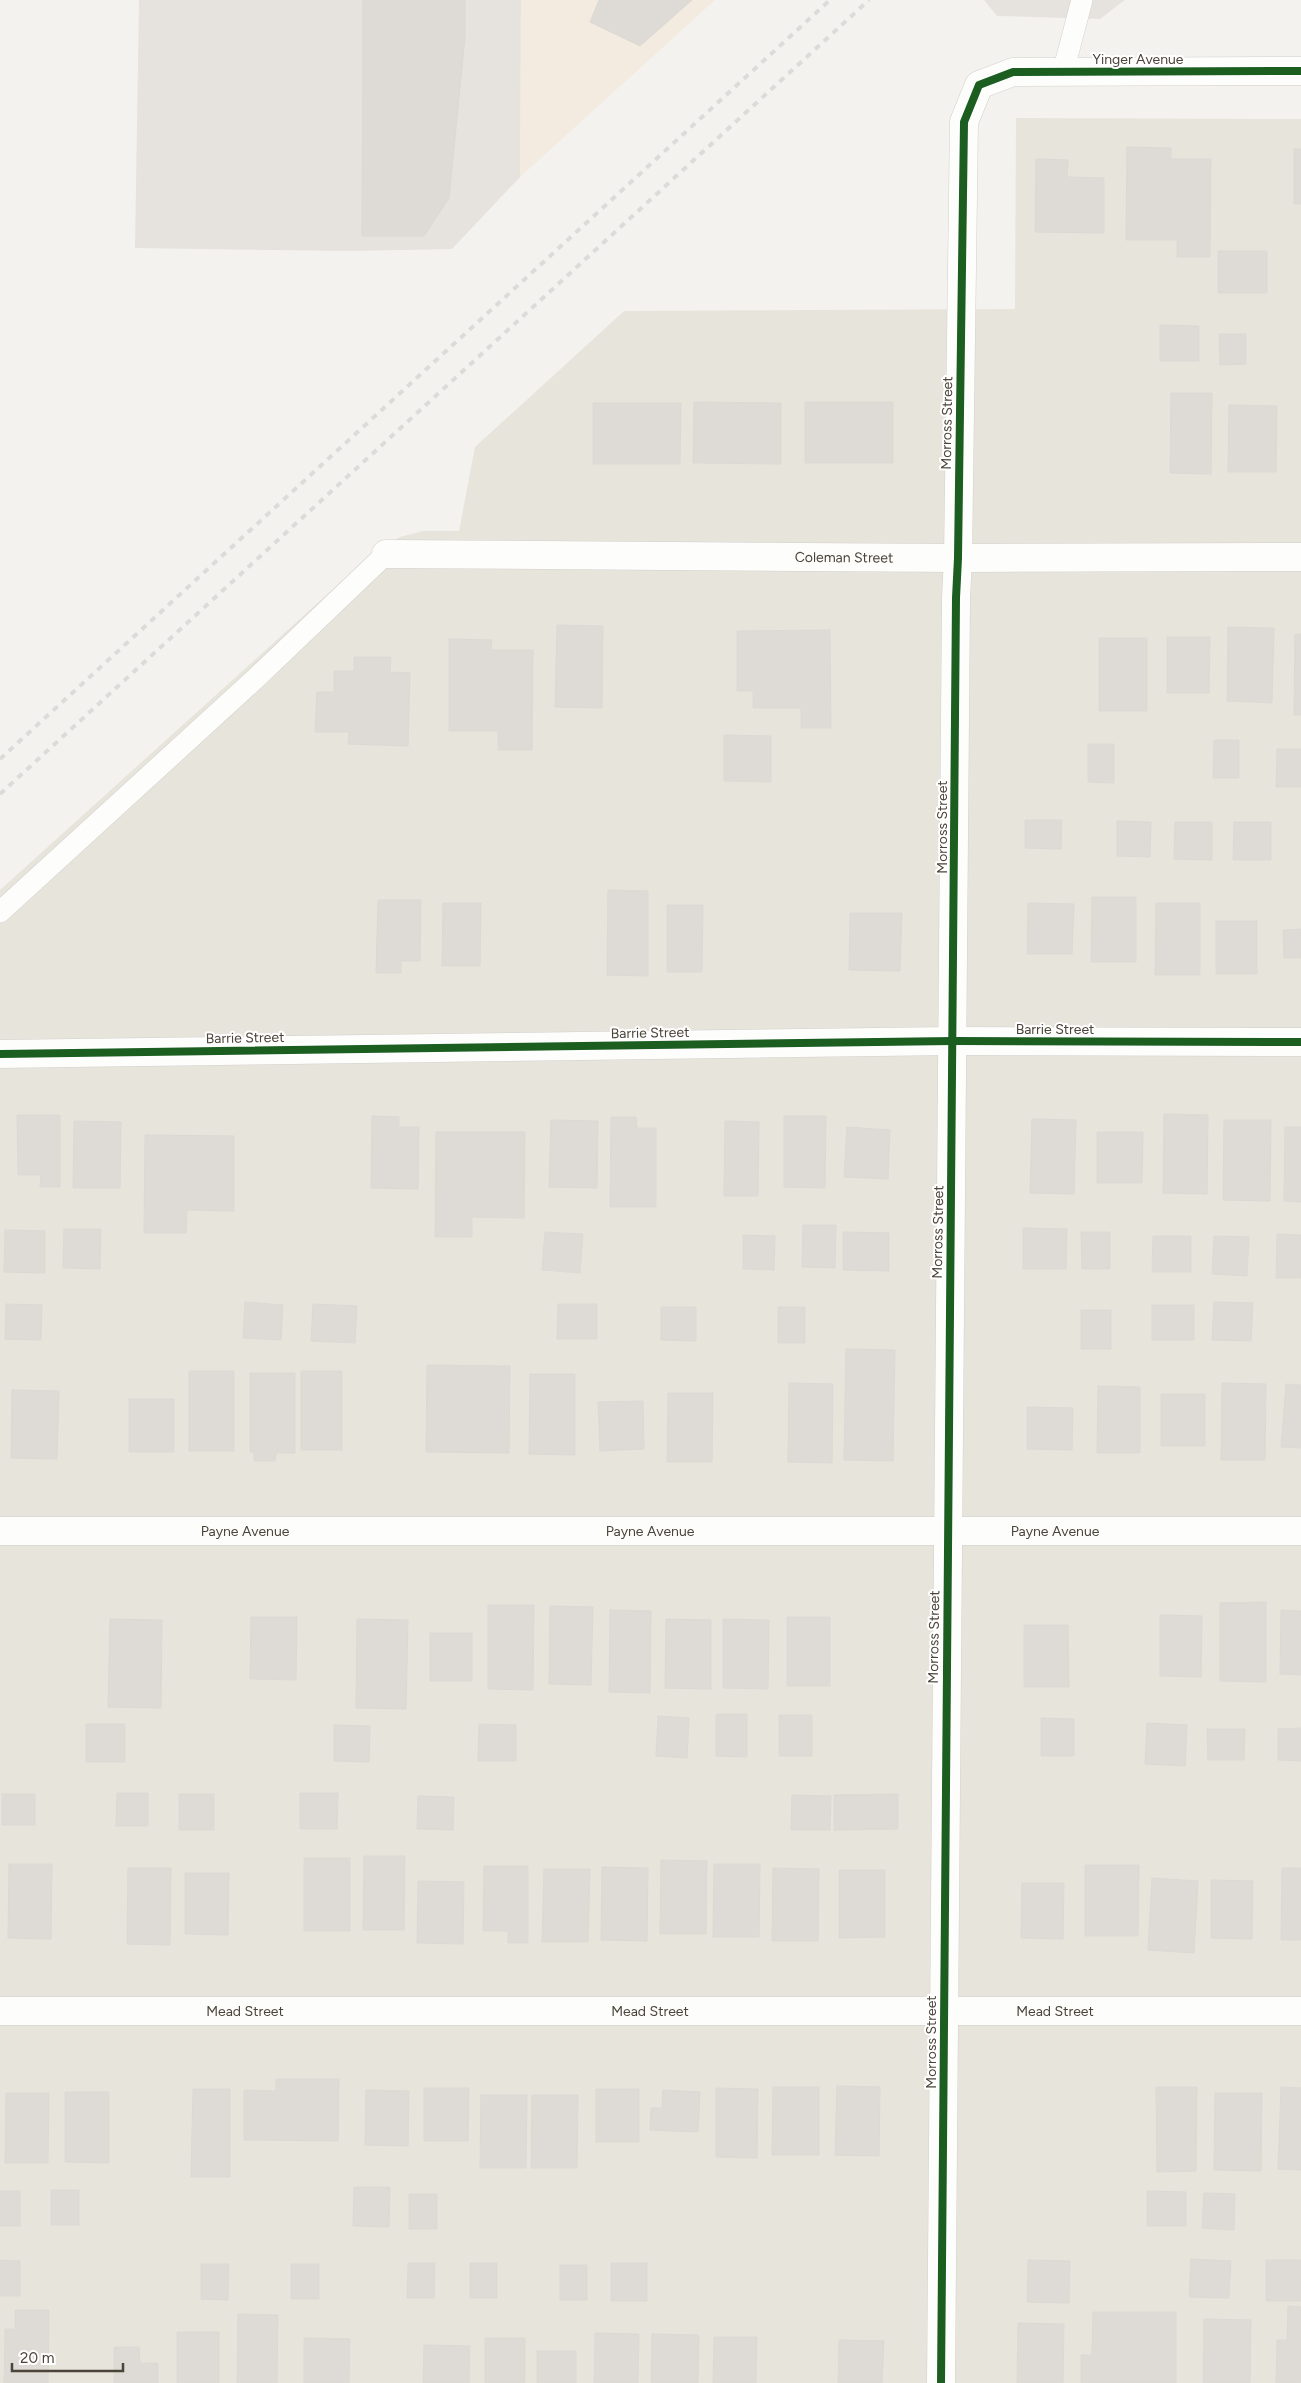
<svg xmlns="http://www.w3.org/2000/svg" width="1301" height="2383" viewBox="0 0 1301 2383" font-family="Figtree,sans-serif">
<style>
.residential{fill:#e7e4dc}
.commercial{fill:#f3ebdf}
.industrial{fill:#e6e2de}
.parking{fill:#e6e3df}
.building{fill:#dedbd6;stroke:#dcd9d4}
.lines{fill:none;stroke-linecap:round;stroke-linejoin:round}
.service-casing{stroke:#d2d0cb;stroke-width:22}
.minor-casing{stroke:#d2d0cb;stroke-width:29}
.service{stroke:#fdfdfc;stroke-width:21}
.minor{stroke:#fdfdfc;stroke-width:28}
.rail{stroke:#dbdbda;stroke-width:4;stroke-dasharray:6 6;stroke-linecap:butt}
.cycleway-casing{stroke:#fff;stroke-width:11}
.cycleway{stroke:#1b5e20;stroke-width:8}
.labels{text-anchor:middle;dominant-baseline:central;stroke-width:4;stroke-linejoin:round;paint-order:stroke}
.street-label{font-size:14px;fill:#4b4439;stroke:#fff}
</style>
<rect width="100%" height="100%" fill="#f4f2ee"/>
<!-- residential -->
<path class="residential" d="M1016,118l285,1v2264h-1301v-1493l372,-336 28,-17 23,-6h36l16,-84 149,-136 391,-2z"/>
<!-- commercial -->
<path class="commercial" d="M521,0h194l-195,177z"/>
<!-- industrial -->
<path class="industrial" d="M139,0h382l-1,177 -68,72 -102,2 -215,-3z"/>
<!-- parking -->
<path class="parking" d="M984,0h141l-25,19 -103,-3z"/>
<!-- building -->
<g class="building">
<path d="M363,0h102v37l-16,161 -25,38h-62z"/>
<path d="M599,0h93l-52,46 -50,-24z"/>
<path d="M1127,147l44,1v11h40l-1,98h-33v-17h-51z"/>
<rect x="1294" y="149" width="7" height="55"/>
<path d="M1036,159l32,1 -1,17 37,1v55l-69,-1z"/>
<rect x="1218" y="251" width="49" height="42"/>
<path d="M1160,325l39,1v35h-39z"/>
<path d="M1219,334h27v30l-26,1z"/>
<path d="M1171,393h41l-1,81 -41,-1z"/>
<path d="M694,402l87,1v61l-88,-1z"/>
<rect x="805" y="402" width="88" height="61"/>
<path d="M593,403h88l-1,61h-87z"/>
<path d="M1229,405l48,1 -1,66h-48z"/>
<path d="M557,625l46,1 -1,82 -47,-1z"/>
<path d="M1228,627l46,1 -2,75 -45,-2z"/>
<path d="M830,630l1,98h-30v-20h-48v-17h-16v-60z"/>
<path d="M1295,634h6v81h-7z"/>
<path d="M1167,637h43l-1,56h-42z"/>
<rect x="1099" y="638" width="48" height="73"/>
<path d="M449,639l43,1 -1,10h42l-1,100h-34v-19h-49z"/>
<path d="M354,657h37l-1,15 20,1 -2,73 -60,-2 1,-12h-34l2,-40h17v-21h20z"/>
<path d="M724,735l47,1v46l-47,-1z"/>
<path d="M1214,740h25v38h-26z"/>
<path d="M1088,744h26v39l-26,-1z"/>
<path d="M1277,749h24v38h-25z"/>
<path d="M1025,820h37l-1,29 -36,-1z"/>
<path d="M1117,821l34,1 -1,35 -33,-1z"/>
<path d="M1175,822h37v38l-38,-1z"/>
<path d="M1234,822h37v38h-38z"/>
<path d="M608,890l40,1v85l-41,-1z"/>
<path d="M1092,897h44v65h-45z"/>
<path d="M378,900h43l-1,61h-19v12h-25z"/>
<path d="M443,903h38l-1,63h-38z"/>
<path d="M1028,903l46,1 -2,50h-45z"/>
<path d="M1156,903h44v72h-45z"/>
<path d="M667,905h36l-1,67h-35z"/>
<path d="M850,913h52l-2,58 -51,-1z"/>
<rect x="1216" y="921" width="41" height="53"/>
<path d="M1301,929v29h-17l-1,-28z"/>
<path d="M1164,1114l44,1 -1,79 -44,-1z"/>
<path d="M17,1115h43v72h-20l1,-12h-23z"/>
<path d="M372,1116l27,1v10h20l-1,62 -47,-1z"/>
<path d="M784,1116h42l-1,72 -41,-1z"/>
<path d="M611,1117h25l1,11h19v79h-46z"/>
<path d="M1032,1119l44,1 -2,74 -44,-1z"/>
<path d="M551,1120l47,1 -1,67 -48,-1z"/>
<path d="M1224,1120h47l-1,81 -47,-1z"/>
<path d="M74,1121l47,1 -1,66h-47z"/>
<path d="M725,1121l34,1 -1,74h-34z"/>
<path d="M847,1127l43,3 -2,49 -44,-2z"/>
<path d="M1285,1127h16v75l-17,-1z"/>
<path d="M436,1132h89l-1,86 -52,-1v20h-37z"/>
<path d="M1097,1132h46l-1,51h-45z"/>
<path d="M145,1135l89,1v75l-47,-1 -1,23h-42z"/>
<path d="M803,1225h33l-1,43 -33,-1z"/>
<path d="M1023,1228l44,1 -1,40h-43z"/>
<path d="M64,1229h37l-1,40 -37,-1z"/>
<path d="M5,1230l40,1v42l-41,-1z"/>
<path d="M545,1232l38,2 -3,39 -38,-3z"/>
<path d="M843,1232l46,1v38l-46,-1z"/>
<path d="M1081,1232h29v37h-28z"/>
<path d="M1277,1234l24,1v43h-25z"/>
<path d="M743,1235l32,1 -1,34 -31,-1z"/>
<path d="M1153,1236h38v36h-39z"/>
<path d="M1214,1236l35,1 -2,39 -35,-2z"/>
<path d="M245,1302l38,3 -2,35 -38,-2z"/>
<path d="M1214,1302l39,1 -2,38 -39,-1z"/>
<path d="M6,1304l36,1 -1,35 -36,-1z"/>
<path d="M313,1304l44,2 -2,37 -44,-2z"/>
<path d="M558,1304h39v35h-40z"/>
<rect x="1152" y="1305" width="42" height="35"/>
<path d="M661,1307h35v34l-35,-1z"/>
<rect x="778" y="1307" width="27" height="36"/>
<rect x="1081" y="1310" width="30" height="39"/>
<path d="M846,1349l49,1 -2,111 -49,-1z"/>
<path d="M427,1365l83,1 -1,87 -83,-1z"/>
<rect x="189" y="1371" width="45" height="80"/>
<rect x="301" y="1371" width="41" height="79"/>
<path d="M250,1373h45v80h-19l-1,8h-21v-9h-4z"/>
<path d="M530,1374h45v81l-46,-1z"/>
<path d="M789,1383l44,1 -1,79 -44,-1z"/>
<path d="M1222,1383l44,1 -1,76h-44z"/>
<path d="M1286,1384l15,1v63l-20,-1z"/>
<path d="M1098,1386l42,1v66h-43z"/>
<path d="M12,1390l47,1 -2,68 -46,-1z"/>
<path d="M668,1393h45l-1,69h-45z"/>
<rect x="1161" y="1394" width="44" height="52"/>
<rect x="129" y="1399" width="45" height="53"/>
<path d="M643,1401l1,48 -44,2 -2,-49z"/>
<path d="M1027,1407l46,1 -1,42 -45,-1z"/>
<path d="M1266,1602v80l-46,-1v-78z"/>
<path d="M488,1605h46l-1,85 -45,-1z"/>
<path d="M550,1606l43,1 -2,78 -42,-1z"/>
<path d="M610,1610l41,1 -1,82 -41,-1z"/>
<path d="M1281,1610l20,1v64l-21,-1z"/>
<path d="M1160,1615l42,1 -1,61 -41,-1z"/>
<path d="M251,1617h46l-1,63 -46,-1z"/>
<rect x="787" y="1617" width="43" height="69"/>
<path d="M110,1619l52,1 -1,88 -53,-1z"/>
<path d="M357,1619l51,1 -2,89 -50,-1z"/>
<path d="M666,1619l45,1v69l-46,-1z"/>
<path d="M723,1619l46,1 -1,69 -45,-1z"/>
<path d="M1024,1625h44l1,62h-45z"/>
<rect x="430" y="1633" width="42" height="48"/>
<path d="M716,1714h31v43l-31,-1z"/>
<rect x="779" y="1715" width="33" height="41"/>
<path d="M658,1716l31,2 -2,40 -31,-2z"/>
<path d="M1041,1718l33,1v37h-33z"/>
<path d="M1147,1723l40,2 -2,41 -40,-2z"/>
<rect x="86" y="1724" width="39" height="38"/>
<path d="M479,1724l37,1v36h-38z"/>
<path d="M334,1725l36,1 -1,36 -35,-1z"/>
<path d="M1301,1728v33l-23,-1v-31z"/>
<path d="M1207,1729h38l-1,31h-36z"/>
<path d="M117,1793h31v33h-32z"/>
<path d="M300,1793h38l-1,36h-37z"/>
<rect x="2" y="1794" width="33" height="31"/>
<rect x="179" y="1794" width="35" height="36"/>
<path d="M898,1794v35l-64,1v-35z"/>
<path d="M792,1795l39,1 -1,34h-39z"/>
<path d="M418,1796l36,1 -1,33 -36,-1z"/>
<path d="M364,1856h41l-1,74h-41z"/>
<rect x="304" y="1858" width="46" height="73"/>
<path d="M661,1860l46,1 -1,73h-46z"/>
<path d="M9,1864h43l-1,75 -43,-1z"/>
<path d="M714,1864h46l-1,73h-46z"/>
<path d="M1085,1865h54l-1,71h-53z"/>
<path d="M484,1866h44v77h-20v-12h-25z"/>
<path d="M602,1867l46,1 -1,73 -46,-1z"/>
<path d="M128,1868h43l-1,77 -43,-1z"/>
<path d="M773,1868l46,1 -1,72h-46z"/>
<path d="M1282,1868h19v72h-20z"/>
<path d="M544,1869h46l-2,73h-46z"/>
<path d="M839,1870h46v67l-46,1z"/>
<path d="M185,1873h44l-1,62 -43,-1z"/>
<path d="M1152,1878l46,3 -4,72 -46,-3z"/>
<path d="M1211,1880l42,1 -1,58 -41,-1z"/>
<path d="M418,1881l46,1 -1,62 -46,-1z"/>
<path d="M1022,1883h42l-1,56 -42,-1z"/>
<path d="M276,2079h63l-1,62 -94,-1v-50l32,1z"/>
<path d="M837,2086l43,1 -1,69 -44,-1z"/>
<path d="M773,2087h46v68h-47z"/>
<path d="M1156,2087h41l-1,84 -39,1z"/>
<path d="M1281,2087l20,1v82l-23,-1z"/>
<path d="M424,2088h45l-1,53h-44z"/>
<path d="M716,2088l42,1 -1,69 -41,-1z"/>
<path d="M193,2089h37v88h-39z"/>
<rect x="596" y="2089" width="43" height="53"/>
<path d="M366,2090l43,1 -1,55 -43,-1z"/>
<path d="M663,2090l37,2 -2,40 -48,-2 1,-22h11z"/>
<path d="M65,2092h44v71l-44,-1z"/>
<path d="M6,2093h43l-1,70h-43z"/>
<path d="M1215,2093h47l-1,78 -47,-1z"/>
<path d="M481,2095h46l-1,73h-46z"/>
<path d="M532,2095h46l-1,73h-46z"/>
<path d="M354,2187h36l-1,40 -36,-1z"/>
<rect x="51" y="2190" width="28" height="35"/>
<rect x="0" y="2191" width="20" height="35"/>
<path d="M1147,2191l39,1v34h-39z"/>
<path d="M1204,2193l31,1 -1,36 -32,-2z"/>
<rect x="409" y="2194" width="28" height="35"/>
<path d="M1191,2259l40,2 -2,37 -40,-1z"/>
<path d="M0,2260l20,1v35h-20z"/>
<path d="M1028,2260l42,1 -1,42 -42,-1z"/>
<rect x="1266" y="2260" width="35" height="41"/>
<path d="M408,2263h27l-1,35h-27z"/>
<rect x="470" y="2263" width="27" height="35"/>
<rect x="611" y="2263" width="36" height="38"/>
<path d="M201,2264h28l-1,36 -27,-1z"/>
<rect x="291" y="2264" width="28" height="35"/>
<rect x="560" y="2265" width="27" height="35"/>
<path d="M1288,2306l13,1v76h-25l1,-43h10z"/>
<path d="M15,2310h34l-1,73h-44l1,-54h10z"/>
<path d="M1093,2312h83v71h-95v-28h11z"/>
<path d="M238,2314l40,1 -1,68h-40z"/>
<path d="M1204,2319l47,1 -1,63h-47z"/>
<path d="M1018,2323l46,1 -1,59h-46z"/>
<rect x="177" y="2332" width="42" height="51"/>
<path d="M595,2333l44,1 -1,49h-44z"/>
<path d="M652,2334l47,1 -1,48h-47z"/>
<path d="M714,2337h43l-1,46h-43z"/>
<path d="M304,2338l46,1 -1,44h-45z"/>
<rect x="485" y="2338" width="40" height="45"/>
<path d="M839,2340l45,1 -2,42h-44z"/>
<path d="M424,2345l46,1 -1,37h-46z"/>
<path d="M114,2347h25l1,16h18v20h-44z"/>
<rect x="537" y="2351" width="39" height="32"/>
</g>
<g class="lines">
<defs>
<g id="service">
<path d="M1063,72l19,-72"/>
<path d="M0,912l255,-233 131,-125"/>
</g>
<g id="minor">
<path id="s1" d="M386,554l572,4 343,-1"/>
<path d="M0,1054l953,-13 348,1"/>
<path id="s2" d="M0,1531h1301"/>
<path id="s3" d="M0,2011h1301"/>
<path d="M941,2383l15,-1785 2,-40 6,-436 15,-37 34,-13 288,-1"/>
</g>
</defs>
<!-- service casing -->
<use href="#service" class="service-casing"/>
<!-- minor casing -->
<use href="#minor" class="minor-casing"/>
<!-- service -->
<use href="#service" class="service"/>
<!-- minor -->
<use href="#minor" class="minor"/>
<!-- rail -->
<g class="rail">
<path d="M0,759l830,-759"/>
<path d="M0,794l869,-794"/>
</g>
<defs>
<g id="cycleway">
<path d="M0,1054l953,-13 348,1"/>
<path d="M941,2383l15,-1785 2,-40 6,-436 15,-37 34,-13 288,-1"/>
</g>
</defs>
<!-- cycleway casing -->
<use href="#cycleway" class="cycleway-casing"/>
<!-- cycleway -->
<use href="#cycleway" class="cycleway"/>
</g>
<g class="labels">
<!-- street labels -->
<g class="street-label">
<text x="1138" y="59">Yinger Avenue</text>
<text transform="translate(947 423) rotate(-89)">Morross Street</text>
<text stroke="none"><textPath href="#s1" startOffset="458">Coleman Street</textPath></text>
<text transform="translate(942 827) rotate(-90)">Morross Street</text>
<text x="1055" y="1029">Barrie Street</text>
<text transform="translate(650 1033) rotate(-1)">Barrie Street</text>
<text transform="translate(245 1038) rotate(-1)">Barrie Street</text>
<text transform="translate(938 1232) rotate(-89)">Morross Street</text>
<text stroke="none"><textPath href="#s2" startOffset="245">Payne Avenue</textPath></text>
<text stroke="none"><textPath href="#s2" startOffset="650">Payne Avenue</textPath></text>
<text stroke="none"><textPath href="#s2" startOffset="1055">Payne Avenue</textPath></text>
<text transform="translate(934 1637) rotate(-89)">Morross Street</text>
<text stroke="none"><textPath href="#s3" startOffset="245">Mead Street</textPath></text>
<text stroke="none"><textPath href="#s3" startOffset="650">Mead Street</textPath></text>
<text stroke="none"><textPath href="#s3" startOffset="1055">Mead Street</textPath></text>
<text transform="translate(931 2042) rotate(-90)">Morross Street</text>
</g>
</g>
<!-- scale -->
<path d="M12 2363v8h111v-8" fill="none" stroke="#4b4439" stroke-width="2.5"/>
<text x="20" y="2363" font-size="15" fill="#4b4439" stroke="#ffffff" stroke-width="4" paint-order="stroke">20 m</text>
</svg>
